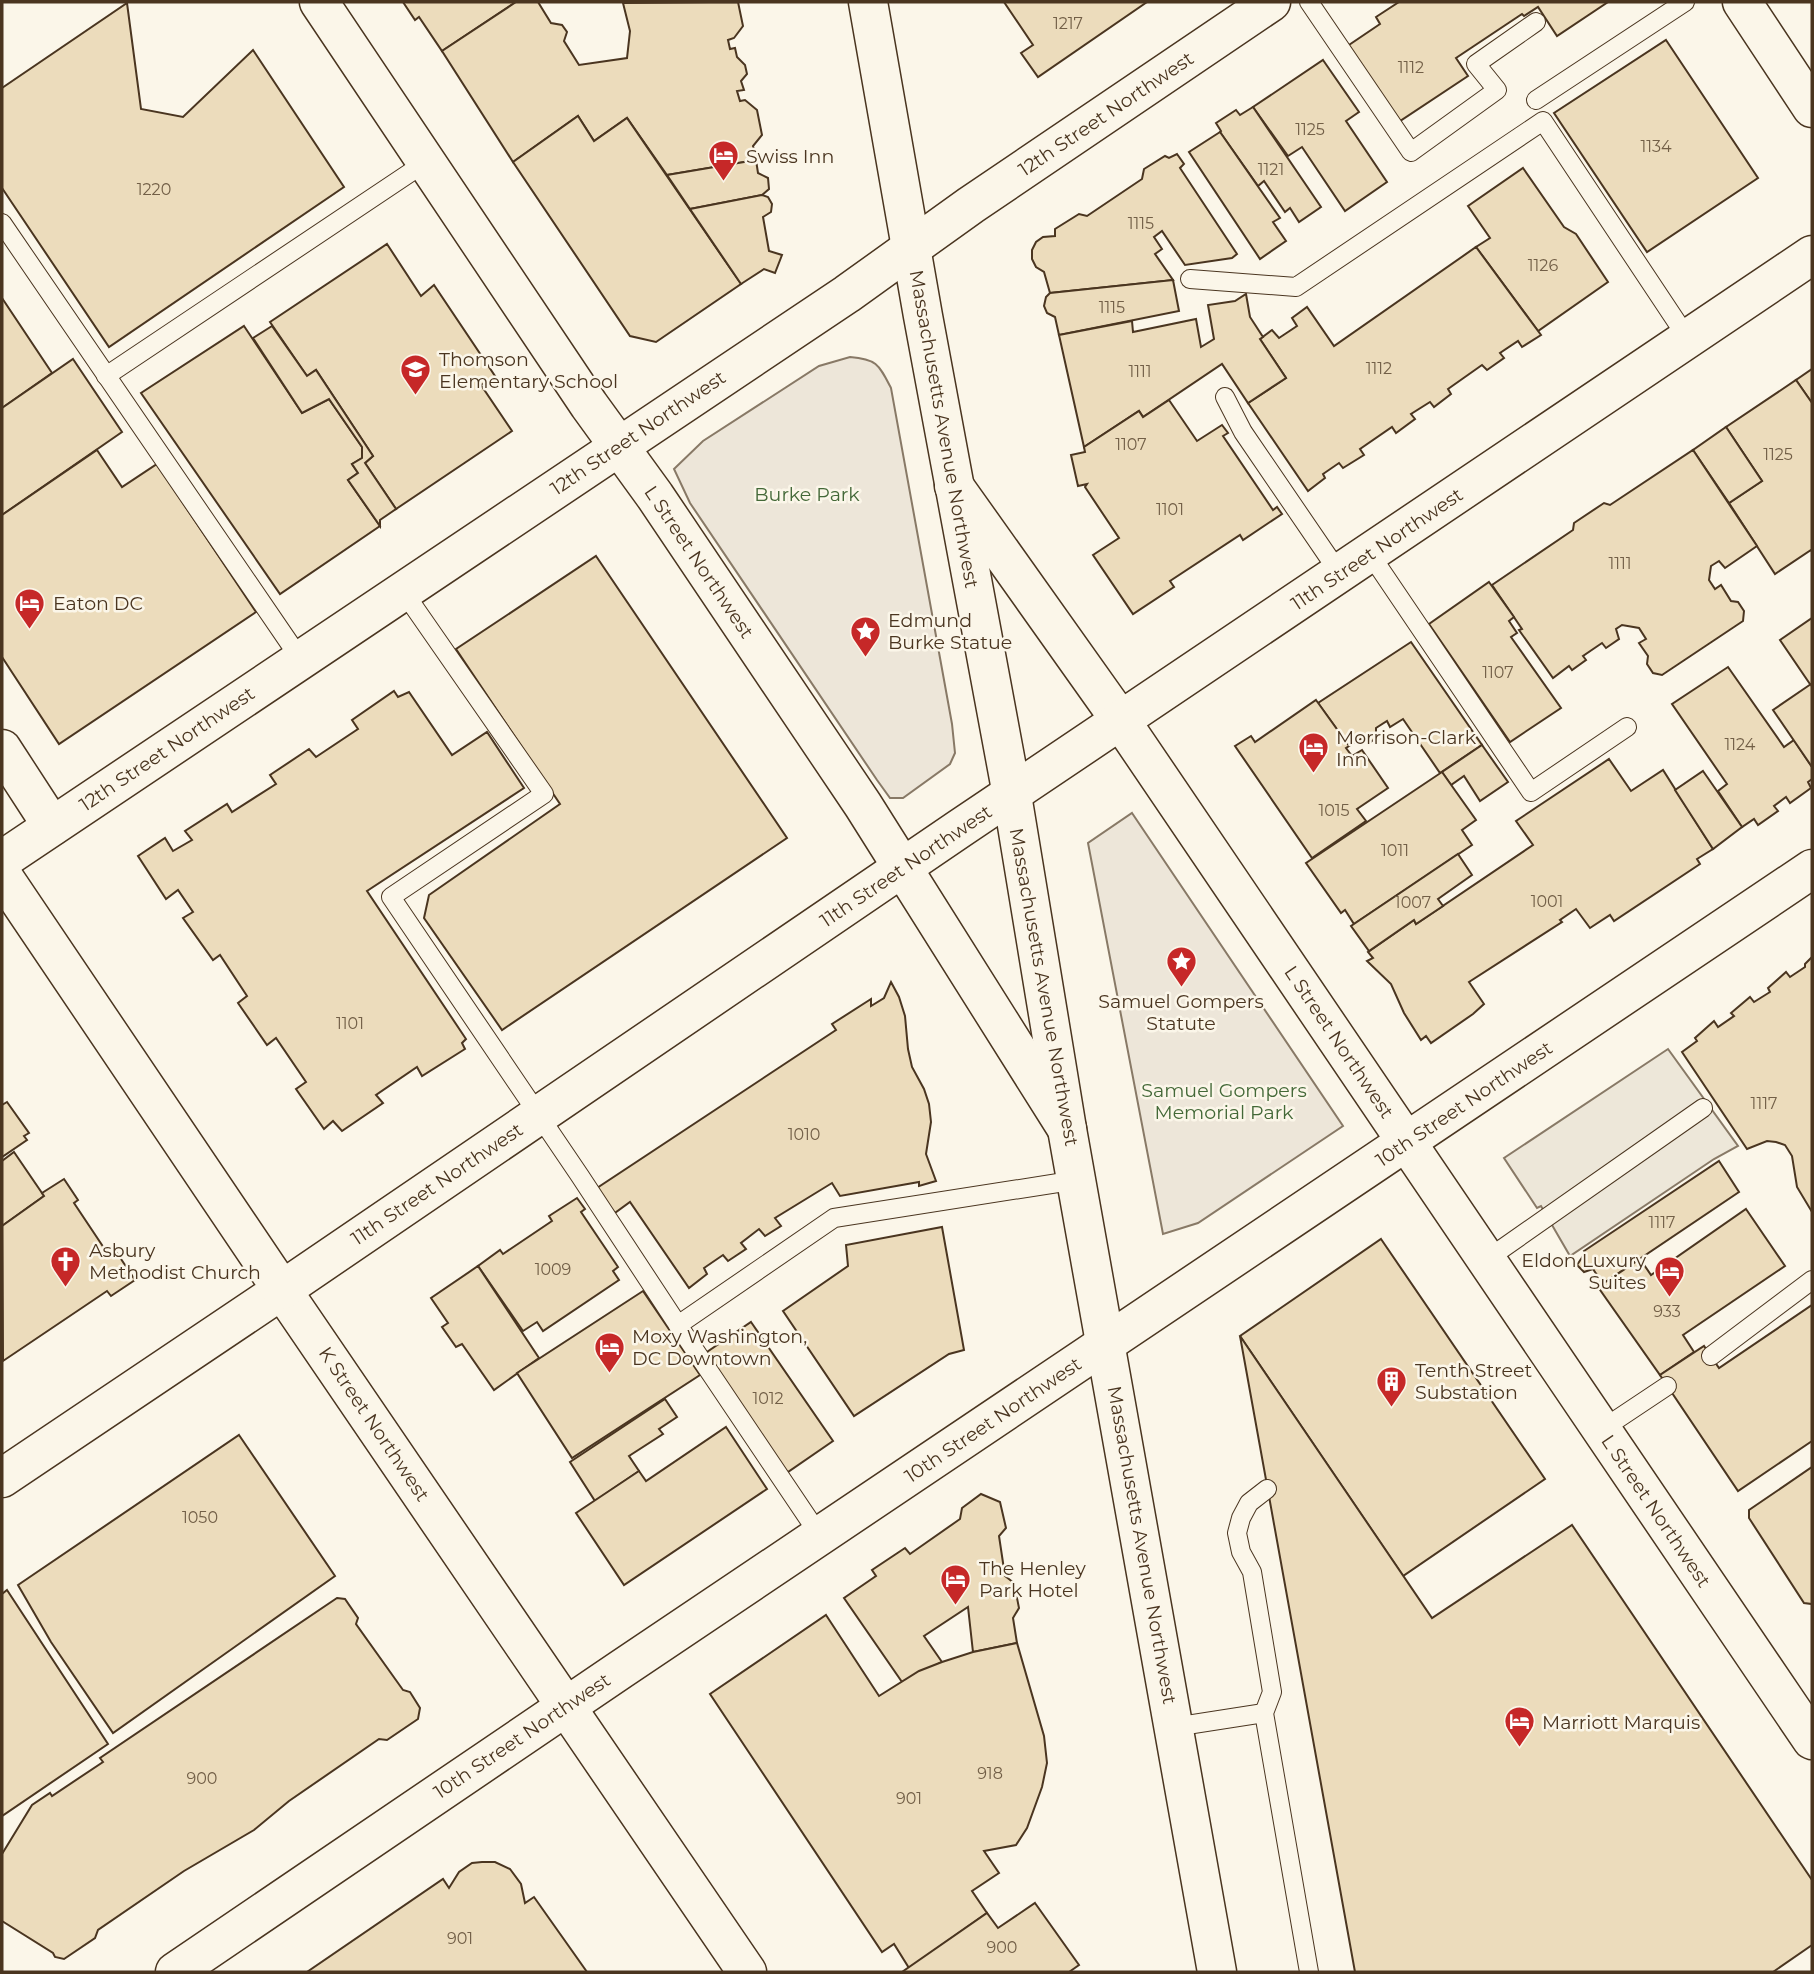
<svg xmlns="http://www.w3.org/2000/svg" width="1814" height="1974" viewBox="0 0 1814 1974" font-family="Montserrat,sans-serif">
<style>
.green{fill:#ede6d9;stroke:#887966;stroke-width:2}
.parking{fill:#ede7d9;stroke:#887966;stroke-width:2}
.building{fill:#ecdcbc;stroke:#4a3520;stroke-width:2}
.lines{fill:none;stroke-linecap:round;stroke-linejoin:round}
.lane-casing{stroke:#4a3520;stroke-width:20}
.secondary-casing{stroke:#4a3520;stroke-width:41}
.primary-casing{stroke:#4a3520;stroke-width:41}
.highway-casing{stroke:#4a3520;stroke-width:41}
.lane{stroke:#fbf6e9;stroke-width:18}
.secondary{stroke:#fbf6e9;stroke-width:38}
.primary{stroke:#fbf6e9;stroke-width:38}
.highway{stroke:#fbf6e9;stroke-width:38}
.labels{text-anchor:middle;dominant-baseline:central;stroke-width:5;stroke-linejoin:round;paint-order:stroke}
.number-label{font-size:16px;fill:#725f47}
.street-label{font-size:19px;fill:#4a3520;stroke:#fbf6e9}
.poi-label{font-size:19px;fill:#4a3520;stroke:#fbf6e9;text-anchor:start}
.park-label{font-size:19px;fill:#436837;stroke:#fbf6e9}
</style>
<rect width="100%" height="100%" fill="#fbf6e9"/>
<!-- green -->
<g class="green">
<path d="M850,357c27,2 29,8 41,31l61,336 3,29 -5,11 -47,34h-13l-13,-18 -187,-277 -16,-34 29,-28 116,-75z"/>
<path d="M1132,813l211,313 -145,97 -35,11 -75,-391z"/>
</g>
<!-- parking -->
<path class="parking" d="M1668,1049l70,97 -24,13 -144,97 -29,-50 -4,2 -33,-50z"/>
<!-- building -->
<g class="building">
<path d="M403,2h113l-74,49 -23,-34 -4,3z"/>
<path d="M516,2h22l13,21 11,2 5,7 -3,9 15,24 48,-7 3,-27 -7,-28 115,-1 5,24 -9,12 -6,2 2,9 5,-1 2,9 8,8 2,9 -6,7 3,9 -7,1 3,10 5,-1 12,10 5,25 -9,11 1,5 -5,1 2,9 -84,14 -40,-57 -33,23 -16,-25 -65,46 -71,-111z"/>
<path d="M1004,2h143l-109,75 -17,-24 12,-8z"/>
<path d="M1399,2h209l-51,34 -19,-29 -14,9 -2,-2 -66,44 12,18 -71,47 -51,-76 34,-23 -4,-7z"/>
<path d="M127,3l14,106 42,8 70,-67 91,137 -235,160 -107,-159v-100z"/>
<path d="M1666,40l92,138 -111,74 -93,-139z"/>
<path d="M1323,60l36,52 -13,9 41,61 -42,29 -43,-64 -14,9 -35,-49z"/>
<path d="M1253,107l68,100 -22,15 -9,-14 -5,4 -21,-31 -6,5 -38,-54 1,-1 -5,-8 20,-13 4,5z"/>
<path d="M578,116l16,25 33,-23 114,166 -85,58 -26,-6 -117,-174z"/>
<path d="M1220,132l60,86 -7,4 13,19 -26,18 -71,-107z"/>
<path d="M1177,154l7,10 -4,4 57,86 -5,4 -47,7 -23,-34 -8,6 8,12 -7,5 18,26 -123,13 -6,-21 -8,-5 -4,-8v-9l4,-8 7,-5 12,-1v-7l24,-15 8,2 55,-37 2,-10 21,-13 4,2z"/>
<path d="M756,160l2,13 10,5 1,11 -7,6 -72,14 -23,-34z"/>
<path d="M1523,168l41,59 12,7 32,48 -70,49 -62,-84 14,-9 -22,-32z"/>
<path d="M762,195l6,2 4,7 -1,8 -8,5 6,34 13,4 -7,18 -11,-4 -23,15 -51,-75z"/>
<path d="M387,244l34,52 13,-11 61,91 -14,9 31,46 -116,78 -31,-46 8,-7 -57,-86 -9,6 -37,-54z"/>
<path d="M1476,247l65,88 -19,12 -4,-6 -18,12 4,5 -17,12 -5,-5 -34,24 3,5 -17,13 -4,-5 -19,12 4,5 -19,14 -4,-6 -32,22 4,6 -21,13 -4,-5 -16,11 2,4 -17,13 -60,-88 38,-25 -26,-39 12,-9 7,8 18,-12 -5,-8 15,-11 27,39z"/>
<path d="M1173,280l6,31 -120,24 -4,-18 -8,-4 -3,-7 2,-9 4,-4z"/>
<path d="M1246,294l4,23 13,20 -3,2 26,39 -38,25 -26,-39 -79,53 -4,-6 -55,36 -25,-112 73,-14 1,11 63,-13 5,28 13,-8 -6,-34 27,-4z"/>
<path d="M2,298l50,75 -50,35z"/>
<path d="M244,326l58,87 27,-14 33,48v11l-10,6 6,9 -10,7 32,46 -100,68 -139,-201z"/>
<path d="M272,326l35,50 9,-6 57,86 -8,7 31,46 -16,11v6l-32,-46 10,-7 -6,-9 10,-6v-11l-33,-48 -27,14 -49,-75z"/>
<path d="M73,359l49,73 -120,83v-107z"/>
<path d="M1812,369v34l-16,-23z"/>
<path d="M1796,380l16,23v149l-1,-2 -36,24 -46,-71 33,-22 -36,-54z"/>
<path d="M1169,400l28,41 25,-16 6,8 -5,3 50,74 4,-3 5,7 -39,26 -3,-5 -70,46 4,6 -41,27 -40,-59 26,-17 -34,-51 2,-3 -9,2 -7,-31 14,-3 -1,-5 55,-36 4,6z"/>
<path d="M1726,427l36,54 -33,22 -36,-53z"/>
<path d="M97,450l25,37 35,-23 99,148 -197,132 -57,-87v-142z"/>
<path d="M1693,450l64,96 -32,22 -6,-7 -8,5 -2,14 6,9 6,-4 10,16 7,1 6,9 -1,10 -81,54 -9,-2 -6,-9 1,-8 -9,-13 7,-4 -7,-11 -17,-3 -6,4 3,10 -13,9 -4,-5 -19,13 3,4 -14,10 -3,-4 -16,12 -34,-48 3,-1 -30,-44 81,-55 1,-7 30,-20 6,2z"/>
<path d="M596,556l191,282 -285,192 -78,-112 5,-23 131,-91 -104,-155z"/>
<path d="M1489,582l25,35 -5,4 8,12 -6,4 50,71 -51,34 -81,-118z"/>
<path d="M1812,618v69l-32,-47z"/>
<path d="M1411,642l71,103 -42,28 -37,-54 -13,8 -3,-6 -11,7v10l-8,6 -7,-5 -12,7 -31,-43z"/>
<path d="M1728,667l56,80 10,-7 18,27v12l-4,3 3,6 -21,15 -4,-6 -12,9 4,5 -20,14 -4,-6 -12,8 -24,-36 9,-7 -55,-80z"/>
<path d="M1811,684l1,3v80l-39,-57z"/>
<path d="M394,691l4,6 11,-5 43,63 35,-23 37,56 -157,103 99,148 -4,4 3,6 -43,27 -5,-9 -41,28 7,8 -41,28 -9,-10 -9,8 -28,-40 10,-7 -30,-44 -9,7 -29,-42 9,-7 -27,-41 -7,5 -30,-42 10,-6 -15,-22 -12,9 -28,-43 27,-18 8,13 19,-11 -7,-9 42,-27 5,8 44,-28 -6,-9 39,-26 7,8 42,-28 -6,-9z"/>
<path d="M1316,700l33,46 -3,2 6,8 10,-6 26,38 -31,21 9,12 -54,37 -77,-112 16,-10 4,6z"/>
<path d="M1482,745l26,37 -28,19 -16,-25 -13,9 -9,-13z"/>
<path d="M1609,759l22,32 32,-21 50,79 -16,10 3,5 -86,57 -4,-6 -20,13 -14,-19 -16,11 2,2 -93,60 15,22 -11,10 -42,29 -5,-7 -5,4 -17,-27 -13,-29 -24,-23 6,-3 -5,-6 46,-32 2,4 117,-79 -17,-24z"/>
<path d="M1703,771l39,56 -29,22 -38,-59z"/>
<path d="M1442,772l34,48 -14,10 10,15 -118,79 -9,-14 -4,3 -35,-50z"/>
<path d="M1458,854l14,21 -34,24 5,7 -27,18 -2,-4 -45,31 -18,-25z"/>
<path d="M1812,957v255l-15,-25 -5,-31 -7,-11 -9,-3 -9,-1 -20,8 -65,-97 15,-11 -2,-3 19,-17 4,6 16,-11 -3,-3 19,-16 4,5 16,-10 -2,-4 18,-16 4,5 15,-10v-3z"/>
<path d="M891,982l8,15 6,19 3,33 4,18 12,22 5,15 2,18 -5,32 10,27 -17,5v-4l-79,14 -8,-13 -57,35 6,8 -16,10 -6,-7 -18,14 5,6 -18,12 -5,-6 -19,13 3,6 -18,14 -59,-86 -18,13 -18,-25 242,-160 -4,-6 39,-25v7l13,-8z"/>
<path d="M7,1102l22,31 -5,3 3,4 -25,17v-52z"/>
<path d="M14,1152l30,44 -42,30v-65z"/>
<path d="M1719,1161l20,31 -141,95 -1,-3 4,-3 -8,-12 -9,3 -7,-7 8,-12 -1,-2z"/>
<path d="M64,1179l14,21 -4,3 36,54 7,-4 18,27 -24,16 -4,-5 -104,70 -1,-135 42,-30 -2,-3z"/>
<path d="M577,1198l8,11 -4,3 37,55 -5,4 6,9 -76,51 -6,-9 -14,9 -45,-65 22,-16 3,4 49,-33 -3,-5z"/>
<path d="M1746,1209l39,57 -102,69 11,17 -34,23 -62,-88 42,-28 11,16z"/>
<path d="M942,1227l22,123 -15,4 -95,62 -71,-105 65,-45 -2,-21z"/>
<path d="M1381,1239l164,240 -142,97 -163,-240z"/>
<path d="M478,1266l61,92 -45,32 -32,-46 -6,3 -14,-20 6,-4 -17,-25z"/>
<path d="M643,1291l57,84 -128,83 -55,-85z"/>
<path d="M1812,1305v136l-74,50 -78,-116 44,-29 15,22z"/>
<path d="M751,1322l82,119 -48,33 -81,-120z"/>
<path d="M1240,1336l192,282 140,-93 240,355v65l-39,27h-418z"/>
<path d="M665,1399l12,18 -18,12 4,5 -34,22 10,15 -44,30 -25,-39z"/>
<path d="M726,1427l41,62 -143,96 -48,-72 63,-42 7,10z"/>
<path d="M239,1435l96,141 -222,157 -62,-91 -33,-57z"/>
<path d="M1812,1467v137l-8,-1 -55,-85v-8z"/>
<path d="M981,1494l19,8 6,26 -7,8 6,40 9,7 5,25 -6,10 4,25 -44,9 -5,-45 -44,29 18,26 -40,20 -58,-84 32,-22 -4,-6 33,-22 5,6 50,-35 2,-11z"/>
<path d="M7,1590l101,154 -106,72v-222z"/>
<path d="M337,1598l8,1 13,19 -2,6 47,66 7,2 10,16 -2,11 -31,21 -8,-1 -90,62 -35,29 -70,41 -86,59 -3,8 -31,21 -9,-2 -2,-4 -51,-32v-67l30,-49 18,-12 2,3 51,-34 -3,-4z"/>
<path d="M826,1615l53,81 40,-25 23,-9 31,-10 44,-9 27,93 3,27 -5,24 -15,41 -11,17 -32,6 15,22 -27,18 15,22 -78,55 -15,-24 -12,8 -172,-258z"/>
<path d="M482,1862h13l15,7 11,15 4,19 9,-6 53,75h-280l136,-93 6,9 10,-16 13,-9z"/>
<path d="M1035,1903l44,62 -10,7h-167l85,-59 11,15z"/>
</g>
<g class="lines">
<defs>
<g id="lane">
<path d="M1309,2l102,150 86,-62 -21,-26 60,-42"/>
<path d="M1536,100l149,-98"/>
<path d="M2,223l299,437"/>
<path d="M1190,279l106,8 247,-166 145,218"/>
<path d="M106,376l320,-214"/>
<path d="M1225,397l18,35 97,142"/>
<path d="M1370,554l161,238 96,-65"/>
<path d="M403,591l141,203 -153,103 189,279 98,149 156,-107 243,-38"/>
<path d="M1486,1260l217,-152"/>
<path d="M678,1325l142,211"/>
<path d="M1711,1356l101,-76"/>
<path d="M1601,1430l66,-44"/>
<path d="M1267,1489l-18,14 -8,15 -4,15 4,19 11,20 20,120 -8,21 45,259"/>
<path d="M1174,1727l90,-14"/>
</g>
<g id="secondary">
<path d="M319,2l270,403 66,91 208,309 204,324"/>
<path d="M1742,2l70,106"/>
<path d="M954,486l167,235 691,1019"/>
<path d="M2,749l50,77"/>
<path d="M2,860l845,-566 124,-89 300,-203"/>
<path d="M2,1478l280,-188"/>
<path d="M175,1972l445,-302 1192,-801"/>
</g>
<g id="primary">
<path d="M868,2l55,314 89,479 55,334 150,843"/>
<path d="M282,1290l465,682"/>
</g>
<path id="highway" d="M2,875l280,415 677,-461 853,-574"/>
</defs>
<!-- lane casing -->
<use href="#lane" class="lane-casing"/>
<!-- secondary casing -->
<use href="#secondary" class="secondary-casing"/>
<!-- primary casing -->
<use href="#primary" class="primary-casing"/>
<!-- highway casing -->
<use href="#highway" class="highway-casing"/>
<!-- lane -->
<use href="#lane" class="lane"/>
<!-- secondary -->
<use href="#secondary" class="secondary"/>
<!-- primary -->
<use href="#primary" class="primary"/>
<!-- highway -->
<use href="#highway" class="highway"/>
</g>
<!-- icons -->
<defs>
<symbol id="hotel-pin" viewBox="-11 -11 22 30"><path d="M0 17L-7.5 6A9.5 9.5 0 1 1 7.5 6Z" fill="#c62828" stroke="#fbf6e9"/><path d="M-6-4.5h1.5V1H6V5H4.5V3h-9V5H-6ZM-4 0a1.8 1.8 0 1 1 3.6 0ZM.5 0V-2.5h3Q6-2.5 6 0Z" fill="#fff"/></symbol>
<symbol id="school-pin" viewBox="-11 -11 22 30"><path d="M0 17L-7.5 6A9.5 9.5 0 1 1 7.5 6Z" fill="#c62828" stroke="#fbf6e9"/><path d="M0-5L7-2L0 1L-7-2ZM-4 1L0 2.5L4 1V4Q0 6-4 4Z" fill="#fff"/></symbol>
<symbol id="sight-pin" viewBox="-11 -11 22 30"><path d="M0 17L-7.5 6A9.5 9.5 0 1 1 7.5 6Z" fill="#c62828" stroke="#fbf6e9"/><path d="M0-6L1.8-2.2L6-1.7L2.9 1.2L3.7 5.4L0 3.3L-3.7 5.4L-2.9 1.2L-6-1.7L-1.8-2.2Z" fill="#fff"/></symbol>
<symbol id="church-pin" viewBox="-11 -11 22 30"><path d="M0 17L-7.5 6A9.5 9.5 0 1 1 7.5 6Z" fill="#c62828" stroke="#fbf6e9"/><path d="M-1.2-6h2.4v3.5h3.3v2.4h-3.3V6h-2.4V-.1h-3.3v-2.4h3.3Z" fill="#fff"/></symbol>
<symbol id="building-pin" viewBox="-11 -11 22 30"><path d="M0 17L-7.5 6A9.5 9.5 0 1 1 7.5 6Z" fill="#c62828" stroke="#fbf6e9"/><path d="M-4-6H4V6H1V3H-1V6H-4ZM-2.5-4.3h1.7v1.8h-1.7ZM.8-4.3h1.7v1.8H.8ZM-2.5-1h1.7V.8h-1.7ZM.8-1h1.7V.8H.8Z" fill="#fff"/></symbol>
</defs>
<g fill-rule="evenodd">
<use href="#hotel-pin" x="706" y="138" width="35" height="47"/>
<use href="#school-pin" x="398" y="352" width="35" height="47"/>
<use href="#hotel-pin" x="12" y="586" width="35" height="47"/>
<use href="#sight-pin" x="848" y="614" width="35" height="47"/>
<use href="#hotel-pin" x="1296" y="730" width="35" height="47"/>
<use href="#sight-pin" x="1164" y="944" width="35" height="47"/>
<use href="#church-pin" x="48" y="1244" width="35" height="47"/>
<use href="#hotel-pin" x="1652" y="1254" width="35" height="47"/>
<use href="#hotel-pin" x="592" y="1330" width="35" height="47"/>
<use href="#building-pin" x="1374" y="1364" width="35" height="47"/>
<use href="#hotel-pin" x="938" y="1562" width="35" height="47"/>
<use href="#hotel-pin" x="1502" y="1704" width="35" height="47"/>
</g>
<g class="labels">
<!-- number labels -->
<g class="number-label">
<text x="1068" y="23">1217</text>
<text x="1411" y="67">1112</text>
<text x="1310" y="129">1125</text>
<text x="1656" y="146">1134</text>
<text x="1271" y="169">1121</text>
<text x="154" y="189">1220</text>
<text x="1141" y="223">1115</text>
<text x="1543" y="265">1126</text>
<text x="1112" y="307">1115</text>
<text x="1379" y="368">1112</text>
<text x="1140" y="371">1111</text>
<text x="1131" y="444">1107</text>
<text x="1778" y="454">1125</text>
<text x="1170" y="509">1101</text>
<text x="1620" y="563">1111</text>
<text x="1498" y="672">1107</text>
<text x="1740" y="744">1124</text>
<text x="1334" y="810">1015</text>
<text x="1395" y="850">1011</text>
<text x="1547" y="901">1001</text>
<text x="1413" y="902">1007</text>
<text x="350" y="1023">1101</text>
<text x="1764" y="1103">1117</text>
<text x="804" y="1134">1010</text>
<text x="1662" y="1222">1117</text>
<text x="553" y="1269">1009</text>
<text x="1667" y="1311">933</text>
<text x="768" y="1398">1012</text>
<text x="200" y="1517">1050</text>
<text x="990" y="1773">918</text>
<text x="202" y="1778">900</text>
<text x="909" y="1798">901</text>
<text x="460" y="1938">901</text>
<text x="1002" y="1947">900</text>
</g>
<!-- street labels -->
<g class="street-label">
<text transform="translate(1106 114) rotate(-34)">12th Street Northwest</text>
<text transform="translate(944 429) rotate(80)">Massachusetts Avenue Northwest</text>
<text transform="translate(638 433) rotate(-34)">12th Street Northwest</text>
<text transform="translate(1377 549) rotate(-34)">11th Street Northwest</text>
<text transform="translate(699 562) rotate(56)">L Street Northwest</text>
<text transform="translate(167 749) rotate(-34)">12th Street Northwest</text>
<text transform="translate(906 866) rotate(-34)">11th Street Northwest</text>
<text transform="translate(1044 987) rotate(80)">Massachusetts Avenue Northwest</text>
<text transform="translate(1339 1042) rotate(56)">L Street Northwest</text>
<text transform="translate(1464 1104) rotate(-34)">10th Street Northwest</text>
<text transform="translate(437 1184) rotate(-34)">11th Street Northwest</text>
<text transform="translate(993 1420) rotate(-34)">10th Street Northwest</text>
<text transform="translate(374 1424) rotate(56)">K Street Northwest</text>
<text transform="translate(1656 1511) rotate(56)">L Street Northwest</text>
<text transform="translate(1142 1545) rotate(80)">Massachusetts Avenue Northwest</text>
<text transform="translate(522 1736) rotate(-34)">10th Street Northwest</text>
</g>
<!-- poi labels -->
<g class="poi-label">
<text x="746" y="156">Swiss Inn</text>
<text x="439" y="359">Thomson<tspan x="439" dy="22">Elementary School</tspan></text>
<text x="53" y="603">Eaton DC</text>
<text x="888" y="620">Edmund<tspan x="888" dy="22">Burke Statue</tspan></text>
<text x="1336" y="737">Morrison-Clark<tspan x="1336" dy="22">Inn</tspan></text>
<text x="1181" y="1001" text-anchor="middle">Samuel Gompers<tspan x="1181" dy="22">Statute</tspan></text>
<text x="89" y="1250">Asbury<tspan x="89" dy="22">Methodist Church</tspan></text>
<text x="1646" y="1260" text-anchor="end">Eldon Luxury<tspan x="1646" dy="22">Suites</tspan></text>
<text x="632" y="1336">Moxy Washington,<tspan x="632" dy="22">DC Downtown</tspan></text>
<text x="1415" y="1370">Tenth Street<tspan x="1415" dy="22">Substation</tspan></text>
<text x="979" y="1568">The Henley<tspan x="979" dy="22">Park Hotel</tspan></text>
<text x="1542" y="1722">Marriott Marquis</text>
</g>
<!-- park labels -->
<g class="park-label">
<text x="807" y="494">Burke Park</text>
<text x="1224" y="1090">Samuel Gompers<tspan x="1224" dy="22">Memorial Park</tspan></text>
</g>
</g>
<!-- border -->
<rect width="1814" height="1974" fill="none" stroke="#4a3520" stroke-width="7"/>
</svg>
